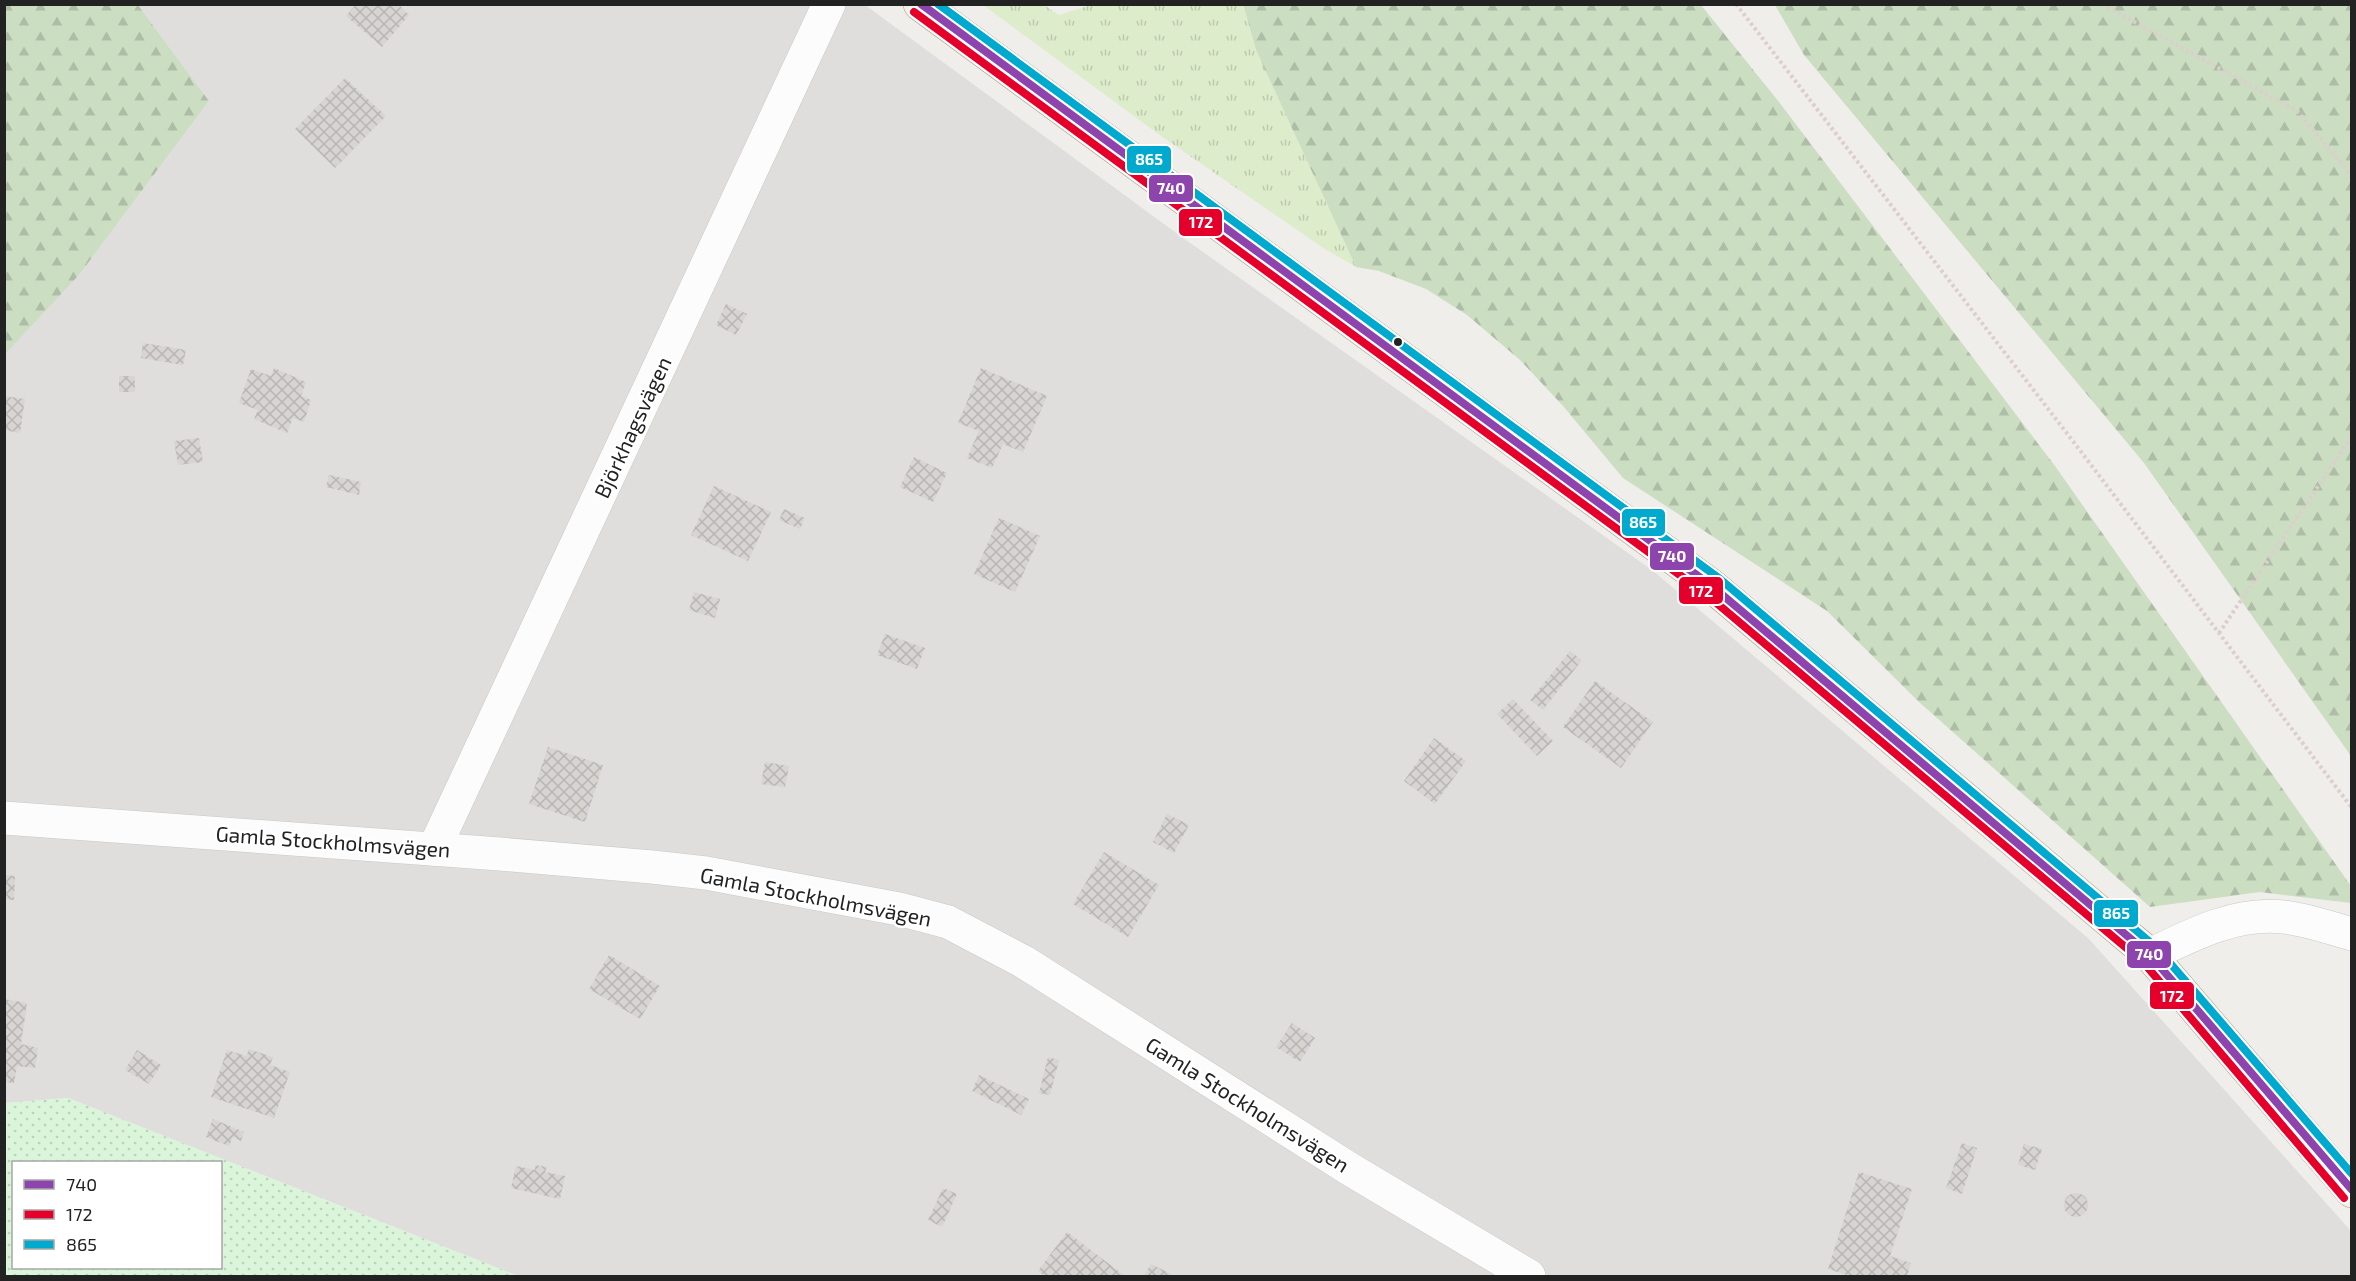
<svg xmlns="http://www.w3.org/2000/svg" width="2356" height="1281" viewBox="0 0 2356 1281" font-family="'Exo 2',sans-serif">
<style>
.residential{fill:#dfdedc}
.grass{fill:url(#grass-tufts)}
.forest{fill:url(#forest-firs)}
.park{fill:url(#park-dots);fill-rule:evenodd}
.building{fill:url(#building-cross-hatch)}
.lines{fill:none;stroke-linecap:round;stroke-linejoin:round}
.minor-casing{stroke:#c9c8c7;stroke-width:34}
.major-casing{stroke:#a79c86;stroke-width:34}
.path{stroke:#dccecd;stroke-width:4;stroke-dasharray:3 3;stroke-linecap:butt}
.minor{stroke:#fdfcfc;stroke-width:33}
.major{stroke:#f3ede7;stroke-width:33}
.bus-1-casing{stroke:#fff;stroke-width:12}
.bus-2-casing{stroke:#fff;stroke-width:12}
.bus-3-casing{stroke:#fff;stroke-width:12}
.bus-1{stroke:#8e44ad;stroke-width:8}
.bus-2{stroke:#e4002b;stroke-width:8}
.bus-3{stroke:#00a9ce;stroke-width:8}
.bus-dot{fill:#222;stroke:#fff;stroke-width:2}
.labels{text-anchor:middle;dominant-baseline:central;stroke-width:5;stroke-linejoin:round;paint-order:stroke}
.street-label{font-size:21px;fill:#222;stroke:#fff}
.line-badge{stroke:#fff;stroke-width:2}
.badge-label{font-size:16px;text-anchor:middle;font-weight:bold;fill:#fff}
</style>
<defs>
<pattern id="grass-tufts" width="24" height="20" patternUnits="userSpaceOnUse" patternTransform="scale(1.5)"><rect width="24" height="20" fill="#ddeccb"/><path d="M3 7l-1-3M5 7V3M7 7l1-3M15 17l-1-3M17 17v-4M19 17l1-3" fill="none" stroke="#bdcaae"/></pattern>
<pattern id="forest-firs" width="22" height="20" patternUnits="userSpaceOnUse" patternTransform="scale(1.5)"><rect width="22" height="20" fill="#cbdec1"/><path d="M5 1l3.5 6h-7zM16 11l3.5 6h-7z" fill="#aebea6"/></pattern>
<pattern id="park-dots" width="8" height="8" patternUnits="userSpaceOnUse" patternTransform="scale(1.5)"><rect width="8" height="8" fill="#daf5da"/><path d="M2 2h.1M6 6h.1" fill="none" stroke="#bbd2bb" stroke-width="1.8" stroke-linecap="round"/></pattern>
<pattern id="building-cross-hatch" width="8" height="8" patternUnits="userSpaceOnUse" patternTransform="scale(1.5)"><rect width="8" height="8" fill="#d7d4d2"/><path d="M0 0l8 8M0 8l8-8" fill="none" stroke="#b8b6b4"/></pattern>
</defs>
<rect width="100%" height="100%" fill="#f0eeeb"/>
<!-- residential -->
<path class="residential" d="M138,5h727l314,230 473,335 437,369 262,292v45h-1833l-450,-178 -63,5 -1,-749 75,-79 130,-174z"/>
<!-- grass -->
<path class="grass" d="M983,5h61l15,10 32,-10h152l13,45 100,217 -33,-19 -162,-112z"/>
<!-- forest -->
<g class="forest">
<path d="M5,4l133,1 71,96 -130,174 -74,79z"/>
<path d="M1243,4l458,1 78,97 276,364 296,420v17l-91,-11 -110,15 -231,-205 -92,-91 -204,-133 -60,-72 -43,-46 -53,-45 -41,-26 -47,-18 -23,-4 -100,-217z"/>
<path d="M1775,5h576v751l-207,-293 -340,-408z"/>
</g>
<!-- park -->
<path class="park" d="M68,1098l450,178h-513v-173zM14,1162h206v106h-206z"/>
<!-- building -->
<g class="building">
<path d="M356,4h42l11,11 -27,32 -36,-31z"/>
<path d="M345,78l41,38 -51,52 -40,-39z"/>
<path d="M726,304l21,10 -11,21 -20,-10z"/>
<path d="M143,343l43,7 -3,15 -42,-7z"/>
<path d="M274,368l32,14 -5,14 10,4 -7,22 -11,-4 -6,15 -33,-14 4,-9 -19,-7 12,-34 20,7z"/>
<path d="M981,368l66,28 -24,56 -20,-8 -11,24 -25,-10 12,-27 -21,-8z"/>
<rect x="119" y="376" width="16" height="16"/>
<path d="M4,396l21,3 -5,34 -16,-3z"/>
<path d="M199,438l4,24 -25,3 -4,-24z"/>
<path d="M914,457l33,16 -14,29 -33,-15z"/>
<path d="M329,475l32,7 -2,13 -33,-8z"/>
<path d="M714,486l57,26 -23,49 -57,-26z"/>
<path d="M784,509l21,9 -5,11 -21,-9z"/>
<path d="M999,518l41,18 -25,56 -41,-18z"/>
<path d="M694,592l26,7 -5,19 -26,-8z"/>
<path d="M885,634l40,14 -8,21 -40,-14z"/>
<path d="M1570,651l12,9 -39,50 -13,-10z"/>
<path d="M1595,681l58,41 -32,46 -58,-41z"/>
<path d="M1513,699l40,42 -16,15 -40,-42z"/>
<path d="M1434,738l32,23 -31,43 -31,-23z"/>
<path d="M548,747l55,18 -18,57 -56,-18z"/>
<path d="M765,762l24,4 -4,21 -24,-3z"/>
<path d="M1167,814l22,11 -15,28 -21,-11z"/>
<path d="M1104,852l55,33 -31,52 -55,-33z"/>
<path d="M4,875l11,1 -1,24 -10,-1z"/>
<path d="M609,955l51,31 -20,33 -51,-30z"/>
<path d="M4,999l23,4 -6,41 17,4 -3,20 -18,-2 -3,17 -10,-1z"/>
<path d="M1292,1023l23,15 -15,24 -24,-15z"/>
<path d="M249,1049l24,8 -3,8 20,7 -16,46 -63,-21 16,-47 19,6z"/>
<path d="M137,1050l24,15 -12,19 -24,-14z"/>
<path d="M1048,1057l11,3 -9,35 -11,-2z"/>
<path d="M979,1075l50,24 -8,16 -49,-24z"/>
<path d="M213,1119l31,13 -3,9 -8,-4 -4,9 -23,-9z"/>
<path d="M1962,1143l15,5 -15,46 -16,-6z"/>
<path d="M2024,1144l18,5 -7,21 -17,-5z"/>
<path d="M535,1165l12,2 -2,5 20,4 -5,23 -49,-11 5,-22 19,4z"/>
<path d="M1859,1172l53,17 -22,67 21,7 -4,13h-57l-22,-7z"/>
<path d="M943,1188l14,6 -15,33 -14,-7z"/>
<circle cx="2076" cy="1205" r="12"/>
<path d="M1067,1232l58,44h-80l-7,-5z"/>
<path d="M1151,1264l20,10 -1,2h-26z"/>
</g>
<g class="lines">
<defs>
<g id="minor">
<path d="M4,818l496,36 152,13 54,6 64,12 129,24 49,13 76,40 324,206 181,108"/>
<path d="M434,849l395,-845"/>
<path d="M2150,955c41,-20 85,-43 133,-38 23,2 46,11 69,17"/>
</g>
<path id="major" d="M920,4l793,583 437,368 202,236"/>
</defs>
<!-- minor casing -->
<use href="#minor" class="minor-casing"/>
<!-- major casing -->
<use href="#major" class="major-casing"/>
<!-- path -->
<g class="path">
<path d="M1736,4l333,432 283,372"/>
<path d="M2102,4l195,107 55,65"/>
<path d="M2219,633l133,-197"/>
</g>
<!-- minor -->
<use href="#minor" class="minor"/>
<!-- major -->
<use href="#major" class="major"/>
<defs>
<path id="bus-1" d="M921,4l792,583 437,368 202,235"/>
<path id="bus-2" d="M914,12l793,583 436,367 201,236"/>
<path id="bus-3" d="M938,4l782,575 437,369 195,226"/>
</defs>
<!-- bus-1 casing -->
<use href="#bus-1" class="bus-1-casing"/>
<!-- bus-2 casing -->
<use href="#bus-2" class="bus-2-casing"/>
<!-- bus-3 casing -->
<use href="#bus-3" class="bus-3-casing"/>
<!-- bus-1 -->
<use href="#bus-1" class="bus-1"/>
<!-- bus-2 -->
<use href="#bus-2" class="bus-2"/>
<!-- bus-3 -->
<use href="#bus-3" class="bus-3"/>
</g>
<!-- markers -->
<circle class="bus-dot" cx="1398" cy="342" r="5"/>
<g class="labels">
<!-- street labels -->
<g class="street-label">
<text transform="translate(632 427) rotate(-65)">Björkhagsvägen</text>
<text transform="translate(333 841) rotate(4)">Gamla Stockholmsvägen</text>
<text transform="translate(816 896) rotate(11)">Gamla Stockholmsvägen</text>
<text transform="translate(1248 1104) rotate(32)">Gamla Stockholmsvägen</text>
</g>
</g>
<g class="line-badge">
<rect x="1126" y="145" width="46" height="29" rx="6" fill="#00a9ce"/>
<rect x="1148" y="174" width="46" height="29" rx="6" fill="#8e44ad"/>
<rect x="1178" y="208" width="45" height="29" rx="6" fill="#e4002b"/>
<rect x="1621" y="508" width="45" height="29" rx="6" fill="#00a9ce"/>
<rect x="1649" y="542" width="46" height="29" rx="6" fill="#8e44ad"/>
<rect x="1678" y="576" width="46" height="29" rx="6" fill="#e4002b"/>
<rect x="2093" y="899" width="46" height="29" rx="6" fill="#00a9ce"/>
<rect x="2126" y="940" width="46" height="29" rx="6" fill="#8e44ad"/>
<rect x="2149" y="981" width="46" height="29" rx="6" fill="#e4002b"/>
</g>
<g class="badge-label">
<text x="1149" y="165">865</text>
<text x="1171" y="194">740</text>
<text x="1201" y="228">172</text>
<text x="1643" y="528">865</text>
<text x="1672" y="562">740</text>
<text x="1701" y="597">172</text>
<text x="2116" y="919">865</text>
<text x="2149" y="960">740</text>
<text x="2172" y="1002">172</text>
</g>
<!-- border -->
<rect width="2356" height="1281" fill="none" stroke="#222222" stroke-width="12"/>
<!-- legend -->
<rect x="12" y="1161" width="210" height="108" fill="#ffffff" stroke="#a7a7a7" stroke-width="1.5"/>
<rect x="24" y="1180" width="30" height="9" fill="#8e44ad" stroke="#a7a7a7" stroke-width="1.5"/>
<text x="66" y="1191" font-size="18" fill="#222222">740</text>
<rect x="24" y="1210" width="30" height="9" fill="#e4002b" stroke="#a7a7a7" stroke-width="1.5"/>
<text x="66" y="1221" font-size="18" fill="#222222">172</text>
<rect x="24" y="1240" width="30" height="9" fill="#00a9ce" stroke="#a7a7a7" stroke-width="1.5"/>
<text x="66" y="1251" font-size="18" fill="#222222">865</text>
</svg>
